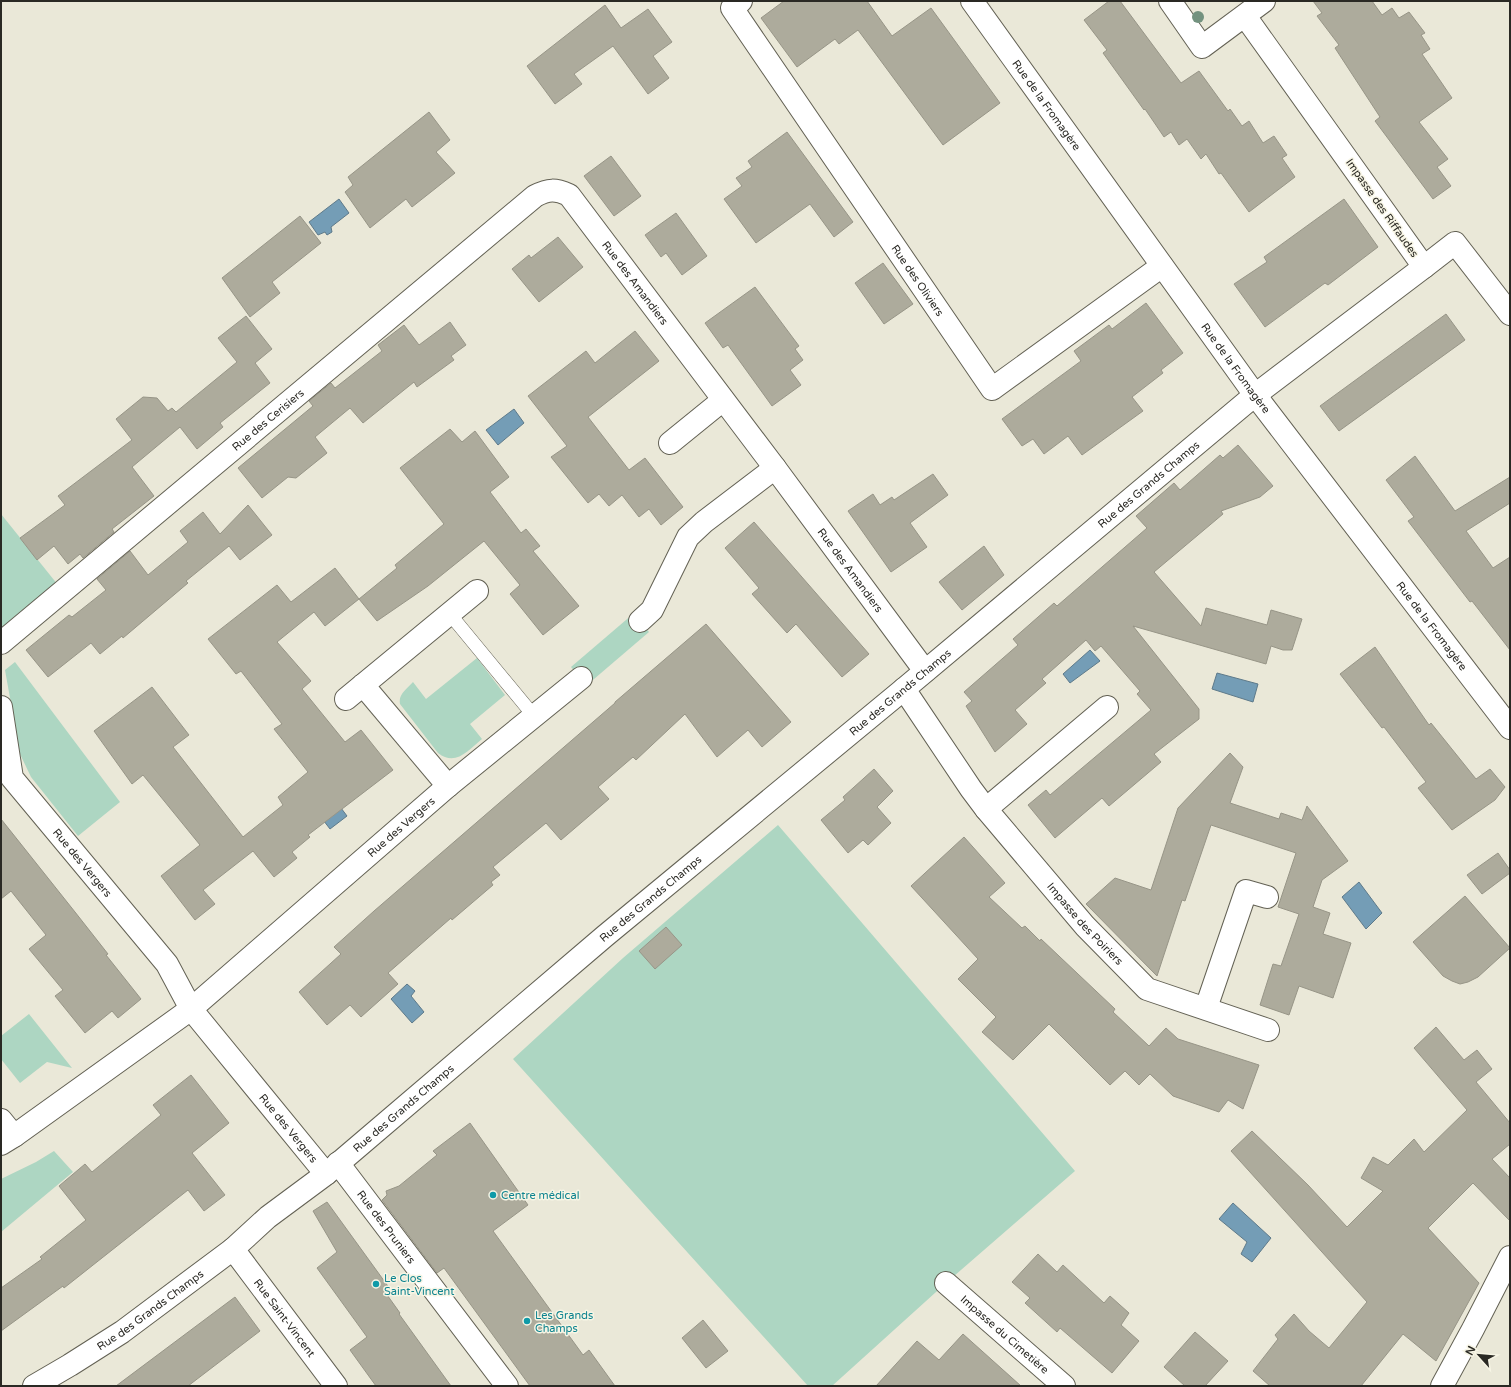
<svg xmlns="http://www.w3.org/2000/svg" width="1511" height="1387" viewBox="0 0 1511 1387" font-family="'Varela Round',sans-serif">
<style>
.green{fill:#add6c2}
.water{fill:#749db6;stroke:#5e7a8a}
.building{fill:#adab9c;stroke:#979587}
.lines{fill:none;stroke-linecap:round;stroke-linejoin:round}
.service-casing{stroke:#636154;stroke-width:14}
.minor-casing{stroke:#636154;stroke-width:24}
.tertiary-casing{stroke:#636154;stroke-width:24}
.service{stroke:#fff;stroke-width:13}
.minor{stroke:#fff;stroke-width:22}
.tertiary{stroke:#fff;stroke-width:22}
.tree{fill:#73927f}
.culture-dot{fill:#0f9aa8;stroke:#f7f5e5;stroke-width:1.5}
.labels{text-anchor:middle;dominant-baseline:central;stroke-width:3;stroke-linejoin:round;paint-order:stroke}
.street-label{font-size:11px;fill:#2a2924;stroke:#f7f5e5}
.culture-label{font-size:11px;fill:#0d838f;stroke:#f7f5e5;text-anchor:start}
</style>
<rect width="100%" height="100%" fill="#eae8d8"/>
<!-- green -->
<g class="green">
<path d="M1,514l57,71 -57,44z"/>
<path d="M633,614l16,18 -62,53 -16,-18z"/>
<path d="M477,658l28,37 -35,29 12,15c-14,11 -26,28 -44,14l-38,-49c-2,-10 7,-15 13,-22l13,17z"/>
<path d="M15,662l105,140 -42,34 -47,-59 -11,-23 -15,-84z"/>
<path d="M778,825l297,346 -129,112 -114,103h-24l-295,-327 110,-101z"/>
<path d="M29,1014l43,54 -25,-6 -27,21 -19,-24v-23z"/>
<path d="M54,1151l19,21 -72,60v-53l35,-17z"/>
</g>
<!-- water -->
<g class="water">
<path d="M339,199l10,14 -18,14 1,5 -5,3 -2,-3 -7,3 -9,-13z"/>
<path d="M514,409l10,14 -26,22 -12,-15z"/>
<path d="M1090,650l10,11 -30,22 -7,-9z"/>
<path d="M1217,673l41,11 -5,18 -41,-13z"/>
<path d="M311,804l30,4 6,8 -17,13z"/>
<path d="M1359,882l23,31 -16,16 -24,-32z"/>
<path d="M407,984l8,7 -4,5 13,16 -12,11 -21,-24z"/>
<path d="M1233,1203l38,35 -19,24 -11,-8 6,-12 -28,-23z"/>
</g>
<!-- building -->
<g class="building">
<path d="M784,1h83l25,35 39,-28 69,95 -57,42 -85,-115 -19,14 -4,-5 -38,28 -36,-49z"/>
<path d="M1109,1h11l61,82 18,-12 29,40 2,-2 12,17 7,-5 14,22 11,-7 13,19 -5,3 13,19 -46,35 -28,-39 -2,1 -13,-20 -5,5 -14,-20 -8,6 -8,-13 -7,5 -19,-28 -1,1 -41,-57 4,-3 -23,-30z"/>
<path d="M1313,1h59l10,14 10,-7 7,10 10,-6 16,21 -4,2 9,14 -8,5 30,44 -33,24 29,37 -11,8 14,19 -18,13 -58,-78 5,-4 -45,-69 4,-3 -22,-29 5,-3z"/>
<path d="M605,5l16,23 27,-19 24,33 -19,14 16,22 -21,16 -35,-48 -39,28 8,10 -27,20 -28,-38z"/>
<path d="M429,112l21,28 -14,12 19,21 -43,34 -6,-8 -36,29 -25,-36 8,-7 -5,-8z"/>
<path d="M787,132l66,90 -19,15 -24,-33 -54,39 -32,-44 18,-13 -6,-8 16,-11 -4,-6z"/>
<path d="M611,156l30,40 -27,20 -30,-40z"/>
<path d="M1344,199l34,48 -50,38 -3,-2 -60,44 -31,-43 33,-22 -3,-5z"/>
<path d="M676,213l31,43 -25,19 -16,-22 -5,4 -16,-22z"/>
<path d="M300,216l21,27 -49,39 8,11 -30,24 -28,-39z"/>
<path d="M558,237l25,30 -44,35 -27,-33 17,-14 2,3z"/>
<path d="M883,263l30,41 -29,20 -29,-41z"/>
<path d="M755,287l44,59 -4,3 8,11 -13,10 11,15 -29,21 -44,-61 -5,3 -18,-25z"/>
<path d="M1146,303l37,50 -22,17 2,3 -31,24 11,14 -61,44 -14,-19 -24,18 -11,-15 -11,7 -20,-27 79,-58 -7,-10 35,-26 3,4z"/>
<path d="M1446,314l19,26 -126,91 -19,-25z"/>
<path d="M246,316l26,33 -17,14 15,20 -50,40 3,4 -26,22 -17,-22 -48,40 22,29 -42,33 2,3 -31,26 -3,-4 -12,10 -14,-18 -17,14 -17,-22 45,-33 -7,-9 74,-56 -16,-21 27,-22 14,1 11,13 4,-3 4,4 61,-50 -19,-24z"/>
<path d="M450,322l16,23 -15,11 3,4 -37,27 -3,-5 -51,41 -13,-15 -35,29 12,16 -31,25 -8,-1 -26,21 -24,-30 75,-62 -4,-5 22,-18 4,5 47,-37 -4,-6 26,-20 15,20z"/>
<path d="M635,331l24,30 -71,56 41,53 16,-12 38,49 -22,18 -12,-16 -10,8 -17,-22 -13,11 -10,-12 -11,9 -37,-46 16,-11 -39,-50 58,-45 9,12z"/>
<path d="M450,429l12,13 13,-11 34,46 -19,15 31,41 5,-4 14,17 -7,5 46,55 -36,29 -33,-41 10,-9 -36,-44 -56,45 -51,35 -18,-22 38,-31 -2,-3 49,-41 -44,-56z"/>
<path d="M1238,445l35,41 -13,11 -39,14 2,3 -69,58 47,54 5,-18 61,17 4,-15 31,9 -10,31h-9l-12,-4 -5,18 -133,-38 66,83v10l-45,35 7,8 -52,44 -7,-8 -47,40 -27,-33 18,-15 4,5 101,-85 -14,-16 3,-3 -39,-45 -6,5 -9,-11 -44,39 4,4 -31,27 12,14 -32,28 -29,-46 6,-5 -8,-9 54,-47 -5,-6 41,-36 3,3 90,-78 -11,-12 38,-33 6,7 40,-35 3,3z"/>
<path d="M1415,456l40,55 55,-34v26l-44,28 27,37 17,-11v93l-38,-49 -2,1 -62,-81 6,-4 -28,-37z"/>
<path d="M933,474l15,21 -38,28 17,24 -36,25 -43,-61 25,-17 7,11 12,-8 2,3z"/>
<path d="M248,505l24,30 -32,25 -11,-14 -43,35 2,2 -65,55 -1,-2 -22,18 -9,-11 -43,34 -22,-27 43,-35 3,2 34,-27 -9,-11 33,-28 18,24 40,-33 -8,-11 23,-19 17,22z"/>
<path d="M754,522l115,132 -27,23 -46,-53 -9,9 -35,-39 7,-6 -34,-40z"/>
<path d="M984,546l20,29 -42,35 -23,-28z"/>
<path d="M335,568l24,31 -34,27 -11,-14 -37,30 34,39 -9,8 43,53 16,-12 32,40 -85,65 2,2 -18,15 5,6 -23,19 -21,-26 -50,39 12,14 -20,16 -34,-44 39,-31 -57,-70 -11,9 -38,-53 58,-44 37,48 -16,12 70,90 40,-32 -5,-8 30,-25 -34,-43 8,-5 -41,-53 -5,3 -28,-35 69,-54 14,17z"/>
<path d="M706,624l85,98 -29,25 -14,-17 -31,27 -32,-43 -49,46 -3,-3 -35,30 11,12 -48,41 -15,-17 -53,44 7,8 -9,7 2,3 -41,35 -1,-2 -63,55 10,11 -37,33 -11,-12 -23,20 -28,-33 42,-38 -7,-7 40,-36 241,-208v-1z"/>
<path d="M1375,647l54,78 2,-2 45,56 14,-10 15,18 -10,13 -43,30 -34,-42 8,-6 -42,-55 -2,1 -42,-54z"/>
<path d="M1230,753l13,14 -13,36 49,16 2,-6 21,7 5,-14 41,55 -26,19 -9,27 17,6 -7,21 28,9 -18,55 -34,-12 -10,29 -29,-10 13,-41 8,2 18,-52 -21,-7 18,-54 -85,-28 -26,76 -3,-1 -25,76 -71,-72 29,-26 36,12 27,-82z"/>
<path d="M874,769l19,22 -16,16 14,16 -23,22 -5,-5 -15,13 -27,-33 24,-20 -2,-3z"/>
<path d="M1,819l74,93 33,42 -2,1 35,44 -23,19 -6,-7 -27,22 -30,-37 8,-6 -34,-41 17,-14 -35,-44 -10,8z"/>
<path d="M964,837l41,46 -16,14 33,31 3,-2 15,15 1,-2 74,70 -2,3 36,34 17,-18 12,11 81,26 -16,44 -15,-9 -9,12 -46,-16 -23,-22 -11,11 -14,-14 -15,14 -61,-61 -36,36 -31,-28 14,-15 -38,-38 20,-20 -67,-73z"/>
<path d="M1498,853l12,17v3l-28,21 -15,-19z"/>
<path d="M1465,896l45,52 -32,29 -10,5 -8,2 -8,-3 -9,-5 -30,-34z"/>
<path d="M666,927l16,18 -27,24 -16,-18z"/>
<path d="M1436,1027l28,33 13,-10 15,19 -16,13 34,41v21l-18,15 18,19v43l-37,-38 -45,45 51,55 -43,78 -33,-27 -42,52h-91l-17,-15 25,-32 -3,-4 19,-21 15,17 20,17 38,-46 -136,-151 21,-20 56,54 39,42 36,-36 -22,-13 12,-21 15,8 26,-26 10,13 43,-42 -53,-62z"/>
<path d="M191,1075l38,48 -37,30 33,42 -21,16 -16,-21 -124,98 -1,-2 -62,45v-43l41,-29 -2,-2 46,-37 -27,-34 26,-22 7,8 69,-57 -8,-10z"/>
<path d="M470,1123l58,82 -35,26 90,124 6,-5 26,36h-85l-86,-118 -7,5 -55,-73 5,-5 -1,-4 13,-5 38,-31 -4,-4z"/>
<path d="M327,1202l63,87 -5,3 15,21 -1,1 52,72h-75l-26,-36 17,-13 -50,-69 20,-16 -24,-41z"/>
<path d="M1038,1254l19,18 6,-7 41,38 6,-7 19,17 -8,12 18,16 -27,32 -52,-45 -3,4 -32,-29 5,-5 -18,-16z"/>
<path d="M235,1297l25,34 -72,55h-72z"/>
<path d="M703,1320l25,31 -22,17 -24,-30z"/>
<path d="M1195,1332l33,29 -23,25h-20l-21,-19z"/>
<path d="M963,1334l58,52h-145l41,-45 22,19z"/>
</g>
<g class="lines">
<defs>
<path id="service" d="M449,613l85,103"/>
<g id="minor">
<path id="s1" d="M741,1l-9,7 260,381 170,-123"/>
<path id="s2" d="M972,1l283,394 255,333"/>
<path d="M1170,1l32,46 62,-46"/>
<path d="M1424,267l31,-24 55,71"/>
<path d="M670,443l53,-43"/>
<path d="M640,621l12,-11 36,-73 16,-15 71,-54"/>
<path id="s3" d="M1,643l534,-447c14,-7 20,-7 34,-1l206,273 150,203"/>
<path d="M363,685l85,101"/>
<path id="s4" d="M904,689l67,100 15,20 99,117 62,63 121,41"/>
<path d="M346,699l131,-108"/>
<path id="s5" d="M1,707l11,71 155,186 24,45 135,165"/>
<path d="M986,809l121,-102"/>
<path d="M1206,1008l40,-117 21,6"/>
<path d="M1,1120l13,16"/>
<path id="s6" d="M1,1144l13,-8 177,-127 257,-223 133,-108"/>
<path id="s7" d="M338,1163l169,223"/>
<path id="s8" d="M233,1249l103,137"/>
<path id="s9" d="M946,1283l118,103"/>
<path id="s10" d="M34,1386l36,-21 52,-33 111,-83 35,-32 58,-43 279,-238 299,-247 351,-294 169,-128 -179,-251"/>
</g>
<path id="tertiary" d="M1442,1386l31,-57 37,-72"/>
</defs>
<!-- service casing -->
<use href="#service" class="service-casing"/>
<!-- minor casing -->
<use href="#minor" class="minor-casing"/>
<!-- tertiary casing -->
<use href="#tertiary" class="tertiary-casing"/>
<!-- service -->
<use href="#service" class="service"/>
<!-- minor -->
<use href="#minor" class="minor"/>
<!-- tertiary -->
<use href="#tertiary" class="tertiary"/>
</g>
<!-- trees -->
<circle class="tree" cx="1198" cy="17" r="6"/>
<!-- markers -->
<g class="culture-dot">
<circle cx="493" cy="1195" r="4"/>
<circle cx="376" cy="1284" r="4"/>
<circle cx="527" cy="1321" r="4"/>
</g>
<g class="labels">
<!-- street labels -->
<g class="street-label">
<text stroke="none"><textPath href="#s2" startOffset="128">Rue de la Fromagère</textPath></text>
<text transform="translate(1382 208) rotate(55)">Impasse des Riffaudes</text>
<text stroke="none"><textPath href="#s1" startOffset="341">Rue des Oliviers</textPath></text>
<text stroke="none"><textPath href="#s3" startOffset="842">Rue des Amandiers</textPath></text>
<text stroke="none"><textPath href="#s2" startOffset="452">Rue de la Fromagère</textPath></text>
<text stroke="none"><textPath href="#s3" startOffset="348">Rue des Cerisiers</textPath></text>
<text stroke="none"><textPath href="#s10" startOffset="1435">Rue des Grands Champs</textPath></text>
<text stroke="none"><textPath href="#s3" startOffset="1201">Rue des Amandiers</textPath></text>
<text stroke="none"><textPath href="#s2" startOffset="776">Rue de la Fromagère</textPath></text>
<text stroke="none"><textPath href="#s10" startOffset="1111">Rue des Grands Champs</textPath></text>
<text stroke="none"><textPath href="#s6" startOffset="511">Rue des Vergers</textPath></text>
<text stroke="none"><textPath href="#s5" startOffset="182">Rue des Vergers</textPath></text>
<text stroke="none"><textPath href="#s10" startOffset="787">Rue des Grands Champs</textPath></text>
<text stroke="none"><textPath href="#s4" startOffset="297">Impasse des Poiriers</textPath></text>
<text stroke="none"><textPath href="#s10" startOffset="463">Rue des Grands Champs</textPath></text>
<text stroke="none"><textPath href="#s5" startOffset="519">Rue des Vergers</textPath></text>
<text stroke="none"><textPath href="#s7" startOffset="80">Rue des Pruniers</textPath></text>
<text stroke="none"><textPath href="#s10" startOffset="139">Rue des Grands Champs</textPath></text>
<text stroke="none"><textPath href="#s8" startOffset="86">Rue Saint-Vincent</textPath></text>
<text stroke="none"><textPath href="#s9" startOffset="78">Impasse du Cimetière</textPath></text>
</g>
<!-- culture labels -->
<g class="culture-label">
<text x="501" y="1195">Centre médical</text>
<text x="384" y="1278">Le Clos<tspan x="384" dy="13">Saint-Vincent</tspan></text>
<text x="535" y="1315">Les Grands<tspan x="535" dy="13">Champs</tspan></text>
</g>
</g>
<!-- border -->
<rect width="1511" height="1387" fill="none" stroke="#2a2924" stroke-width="4"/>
<!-- north arrow -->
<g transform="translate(1479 1355) rotate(297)" stroke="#f7f5e5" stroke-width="3" paint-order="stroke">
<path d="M0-3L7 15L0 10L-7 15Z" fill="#2a2924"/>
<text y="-6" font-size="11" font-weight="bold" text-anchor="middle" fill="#2a2924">N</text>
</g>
</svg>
